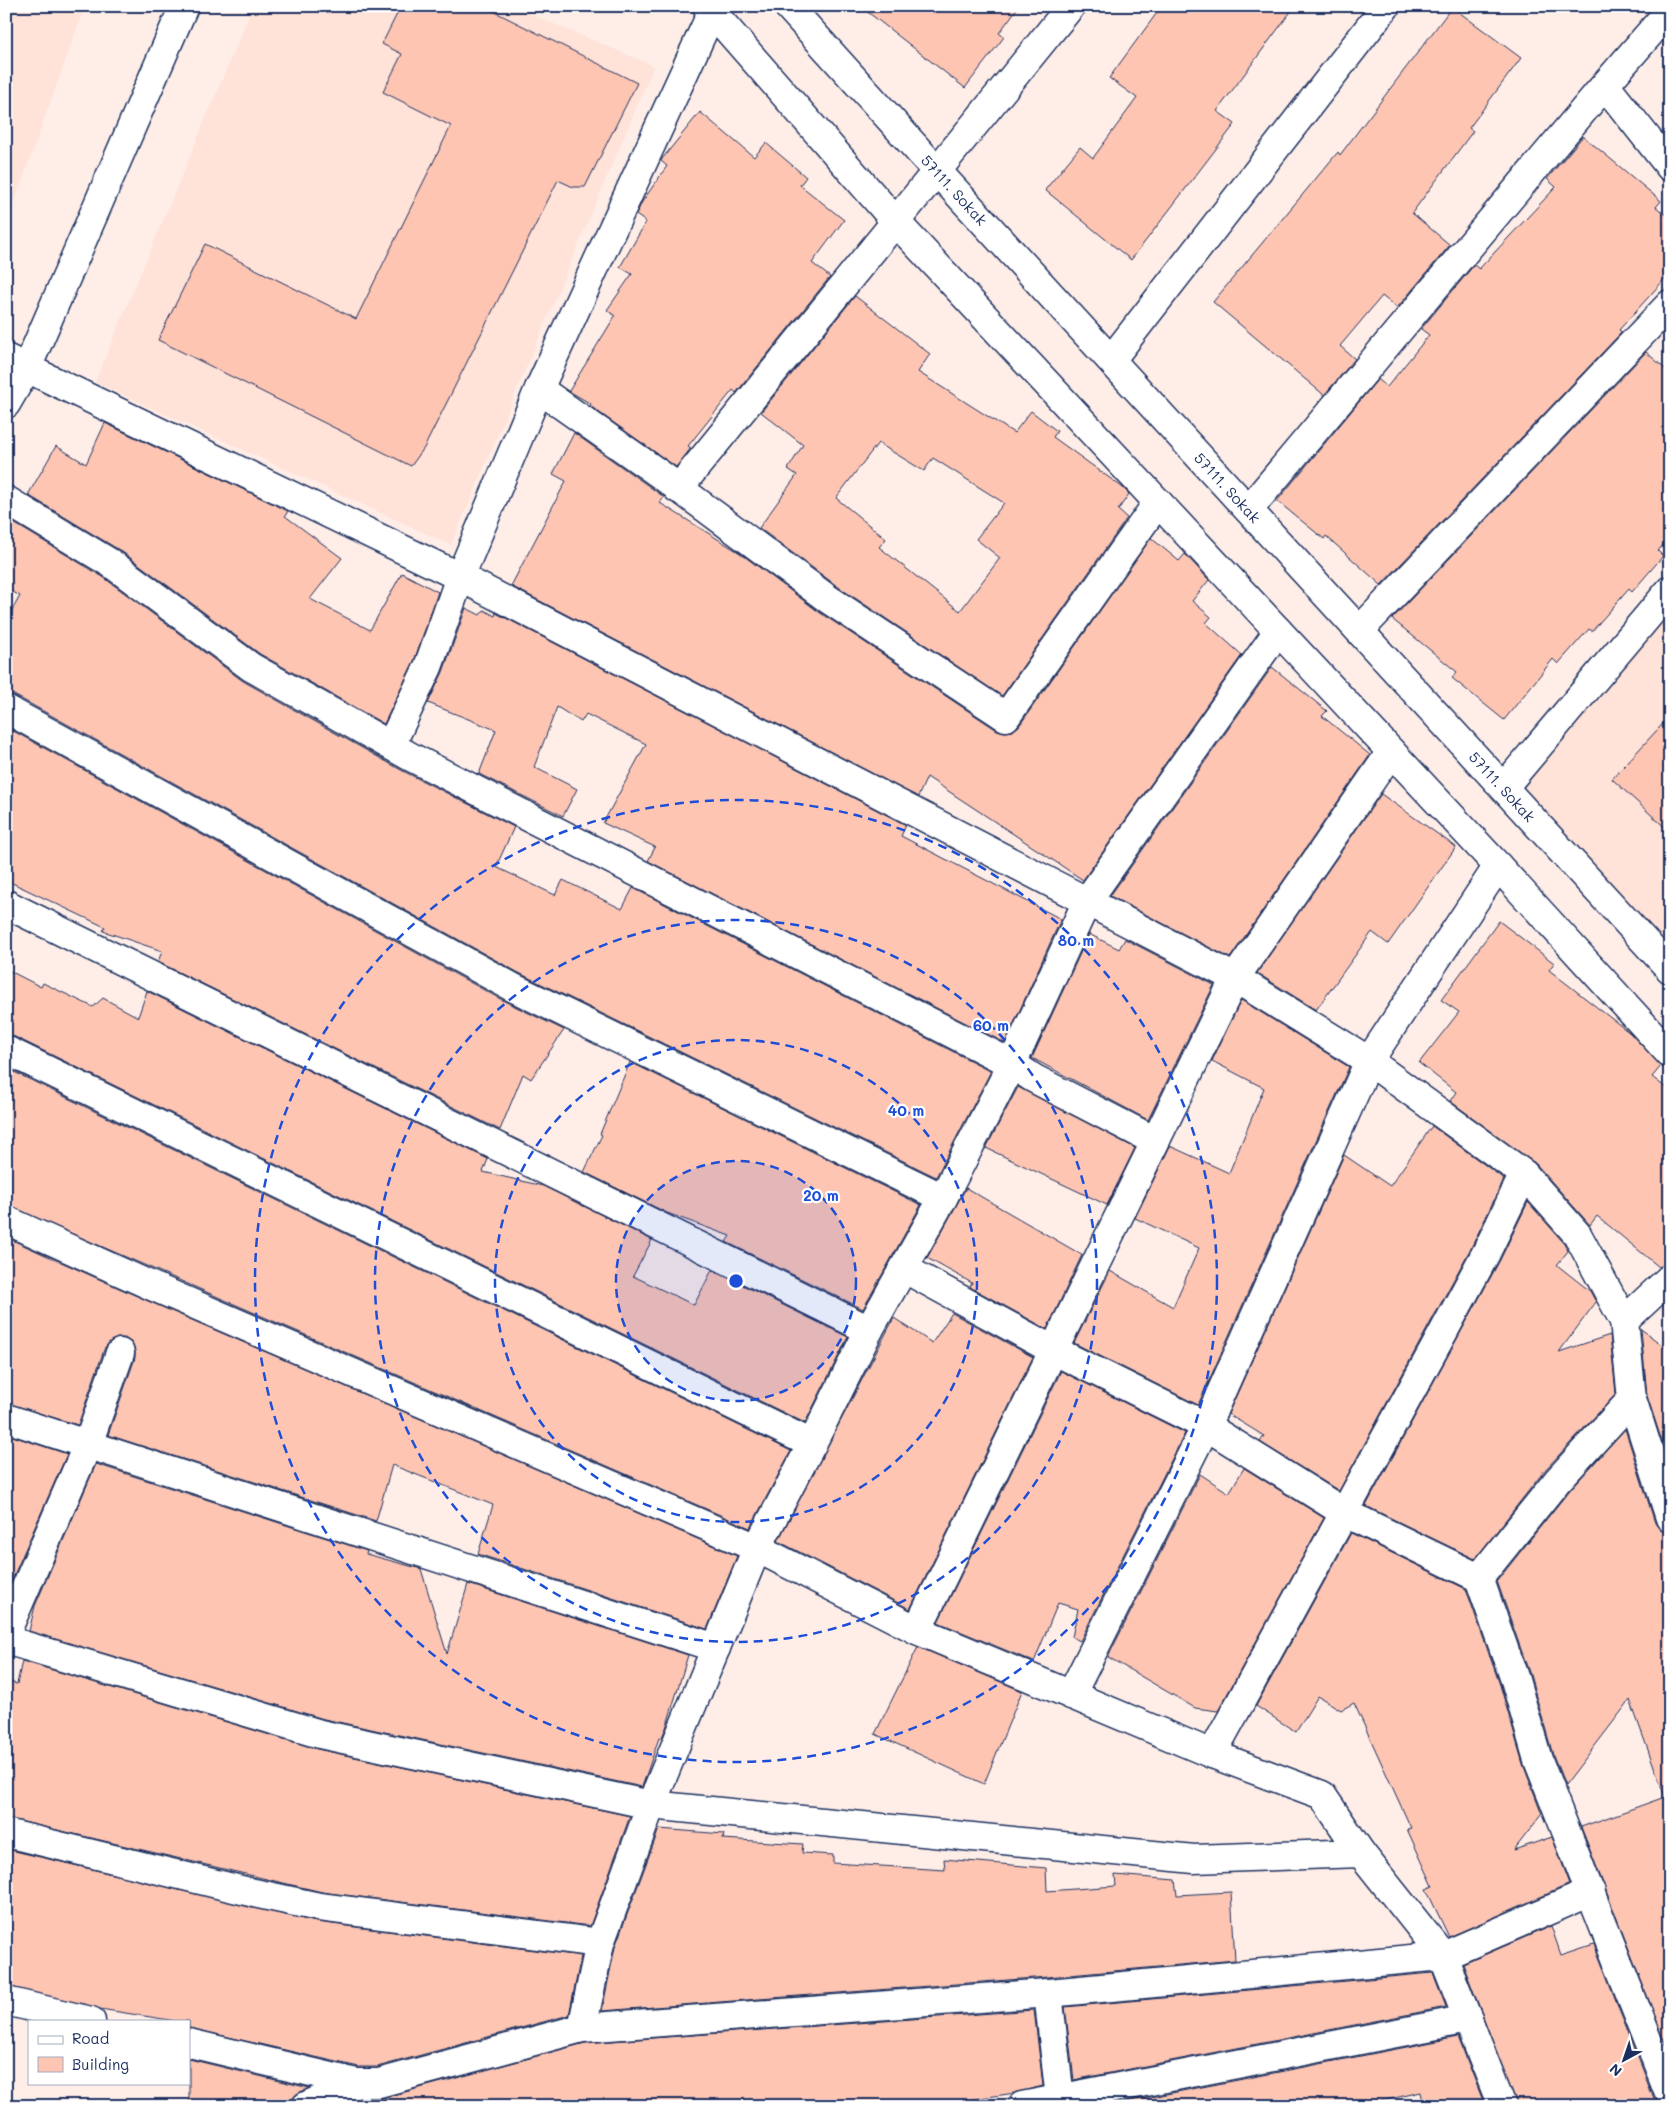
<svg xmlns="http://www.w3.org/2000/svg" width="1676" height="2112" viewBox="0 0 1676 2112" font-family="Mali,sans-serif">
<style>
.built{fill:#ffe2d8}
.building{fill:#fec5b3;stroke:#1b2f5e;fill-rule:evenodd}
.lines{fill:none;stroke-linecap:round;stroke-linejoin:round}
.minor-casing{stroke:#1b2f5e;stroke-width:31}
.major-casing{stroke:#1b2f5e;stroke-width:31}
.minor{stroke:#fff;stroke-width:28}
.major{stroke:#fff;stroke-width:28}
.ring{fill:none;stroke:#1d4ed8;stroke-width:2.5;stroke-dasharray:9 6}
.labels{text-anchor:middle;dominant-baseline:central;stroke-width:4.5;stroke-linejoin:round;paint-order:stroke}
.street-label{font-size:15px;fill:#1b2f5e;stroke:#fff}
.centre{fill:#1d4ed8;stroke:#fff;stroke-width:2.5}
.ring-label{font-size:15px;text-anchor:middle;font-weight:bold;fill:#1d4ed8;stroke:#fff;stroke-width:4.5;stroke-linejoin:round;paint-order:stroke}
</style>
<rect width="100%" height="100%" fill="#ffeee8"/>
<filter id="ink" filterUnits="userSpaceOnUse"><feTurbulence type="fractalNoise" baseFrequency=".02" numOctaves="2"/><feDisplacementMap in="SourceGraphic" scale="10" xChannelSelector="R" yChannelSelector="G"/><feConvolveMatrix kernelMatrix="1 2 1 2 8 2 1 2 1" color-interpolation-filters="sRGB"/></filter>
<g filter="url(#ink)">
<!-- built -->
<g class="built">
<path d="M6,6h79l-79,219z"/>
<path d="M253,6h258l143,60 -203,479 -356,-163z"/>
<path d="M1670,590v379l-166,-182z"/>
</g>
<!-- building -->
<g class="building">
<path d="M401,6h82l154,77 -52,104h-12l-15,-7 -134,268 -13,18 -253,-126 47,-96 151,75 95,-193 -68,-34 19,-38 -20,-10z"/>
<path d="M860,6h159l-20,27 5,4 -39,51z"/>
<path d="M1162,6h133l-78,105 18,13 -104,136 -86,-70 35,-43 13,11 44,-60 -28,-20z"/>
<path d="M1452,7l69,51 -52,70 4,3 -61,82 38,32 -53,63 -15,-12 -42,50 15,13 -31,36 -111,-93 125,-150 2,3z"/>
<path d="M700,112l54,45 12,-14 40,34 -6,8 44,35 -32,43 18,14 -94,116 -3,-3 -45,56 3,2 -15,19 -86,-61 1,-2 -22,-13 46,-75 -8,-6 25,-36 -12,-7 26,-45 -10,-7 6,-13 25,-36 -6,-5 1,-2z"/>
<path d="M1583,136l78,65 -5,6 14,11v55l-51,57 3,2 -241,253 -55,-49 -2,3 -47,-38 101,-122 9,8 42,-52 -8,-6 53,-64 5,4 77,-82 -9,-8z"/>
<path d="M855,296l75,58 -12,18 96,61 17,-22 26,20 -4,6 69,50 7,7 -11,16 9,8 -125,178 -165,-110 -78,-58 38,-53 -9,-6 15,-24 -42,-33zM878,443l46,28 9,-13 71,45 -28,36 24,19 -40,53 -81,-64 7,-8 -50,-41z"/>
<path d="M1646,352l24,21v163l-12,15 5,5 -31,36 -3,-3 -37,42 -3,-2 -31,35 -5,-5 -49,61 -52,-42 5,-6 -65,-53z"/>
<path d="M105,423l183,88 -3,5 57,42 -32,41 60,31 32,-57 36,19 -24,69 -30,63 -124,-70 -139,-103 -93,-56 28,-49 30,18z"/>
<path d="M574,433l90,64 -4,6 80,50 79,59 178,118 7,2 8,-1 7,-5 132,-188 28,23 6,-7 24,26 -17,21 19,16 -5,6 36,32 -159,225 -156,-103 -9,20 -407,-211 55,-105 -13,-7z"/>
<path d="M12,522l91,55 140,104 160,90 111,56 -18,40 59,28 8,-15 59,29 11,-21 358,183 -55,106 -417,-204 -505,-278 -8,-2v-72l14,-25 -14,-8v-57z"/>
<path d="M466,608l14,7 4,-5 11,6 1,-3 410,212 -5,11 160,83 -56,124 -357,-182 7,-14 -52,-24 43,-79 -60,-30 -5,8 -24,-15 -23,60 43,22 -14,27 -84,-42 17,-44 -68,-27 15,-31z"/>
<path d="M1272,667l55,44 -5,5 48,39 -140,203 -120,-62z"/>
<path d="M1670,716v116l-58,-53z"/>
<path d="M6,727l498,274 60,29 -33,49 -8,-5 -23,56 -342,-168 4,-11 -59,-20 2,-4 -99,-47z"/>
<path d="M1381,794l75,53 -68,97 -16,-12 -56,78 -59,-37z"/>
<path d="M1499,921l55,42 -5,7 81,63 31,33 -9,11 18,14v172l-11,4 -62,-51 -7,9 -54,-61 -86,-63 6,-9 -37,-29 40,-51 -18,-12z"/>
<path d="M1089,934l30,15 6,-10 89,46 -66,135 -116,-62z"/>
<path d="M6,969l35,18 2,-4 50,24 10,-9 35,19 9,-26 341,168 -5,13 60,14 109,54 -19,36 61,29 18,-35 136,67 -43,86 -792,-387 -7,-1z"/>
<path d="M1241,1000l108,67 -151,338 -124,-62 36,-72 63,36 26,-59 -64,-30 35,-72 59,27 35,-85 -52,-27z"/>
<path d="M630,1062l291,143 -58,104 -137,-67 4,-6 -63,-23 -83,-41 18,-37 -2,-1z"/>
<path d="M6,1068l785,383 -41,77 -744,-323z"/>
<path d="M1018,1087l117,61 -28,57 -121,-57z"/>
<path d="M1432,1126l72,53 -32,67 -133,245 -79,-49 4,-6 -36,-22 116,-259 46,31z"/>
<path d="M966,1188l116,67 -35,74 -77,-42 2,-4 -45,-25z"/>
<path d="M1528,1202l36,41 4,8 -11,14 33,26 6,11 -37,50 51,-17 6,59 -71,76 -70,89 -109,-53 134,-246z"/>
<path d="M12,1240l136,61 589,255 -30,73 -229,-75 15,-49 -101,-40 -16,56 -268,-86 27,-77v-7l-3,-8 -7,-5h-8l-7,4 -5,5 -27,78 -72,-22v-149z"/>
<path d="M952,1313l81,44 -123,252 -132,-68 116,-223 38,25z"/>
<path d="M1641,1329l29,22v115l-23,-70z"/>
<path d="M1061,1371l124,62 -105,208 -8,-4 6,-28 -20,-6 -24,59 -96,-40z"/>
<path d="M1625,1429l30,94 5,7 10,3 -2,516 -87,-222 84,-30 -35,-97 -65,85 -12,-30 -23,-80 -33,-94 72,-90z"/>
<path d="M6,1434l61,20 -57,130 -4,-1z"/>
<path d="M96,1464l271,87 -1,3 55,15 26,85 21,-70 220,71 -22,73 -5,11 -2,-1 -17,49 -318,-68 -295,-88 6,-25z"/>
<path d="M1244,1468l80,50 -106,193 -23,-3 -87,-51 92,-183 29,19z"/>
<path d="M1351,1533l115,56 34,96 23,79 19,50 -28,36 38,-13 18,47 -121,53 -23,-48 7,-3 -26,-57 4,-1 -57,-125 -13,7 -23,-14 -22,36 -40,-26z"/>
<path d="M918,1647l104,44 -38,93 -109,-50z"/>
<path d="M22,1661l295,88 313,67 -40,110 -268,-34 -316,-74v-137l11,3z"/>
<path d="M659,1829l65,5 -1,5 80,5 -1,9 31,2v8l112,7 -1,-11 102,9 1,23 69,-5 -1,-11 60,5 2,15 54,-3 4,68 -188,17 -445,34 13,-64z"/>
<path d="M6,1849l310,73 265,34 -12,59 -192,52h-18l-170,-39v-7h-13l-76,-12 -94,-23z"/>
<path d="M1551,1926l10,29 33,-11 61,157 4,5h-142l-54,-142z"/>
<path d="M1433,1973l13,34 -372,73 -9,-73z"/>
<path d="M1034,2010l9,76 -28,7 -90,13h-580l15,-7 23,-1 202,-55z"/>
<path d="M1458,2037l27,69h-61l-3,-14 -62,14h-254z"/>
<path d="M189,2059l120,29 -15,9 -3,9h-102z"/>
</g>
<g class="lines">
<defs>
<g id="minor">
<path d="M1605,85l65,82"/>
<path d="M6,358l454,219 775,401 134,83 155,113 53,60 47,87 8,78 38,119"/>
<path d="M1111,360l275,-354"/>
<path d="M539,389l122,86 167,124 178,118 152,-215"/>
<path d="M6,404l21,-36 157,-362"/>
<path d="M678,489l393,-483"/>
<path d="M6,500l106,64 139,103 160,90 601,307 21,14 122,63"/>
<path d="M1249,509l349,-416 72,-83"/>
<path d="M1360,630l310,-326"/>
<path d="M6,709l506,278 431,211"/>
<path d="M391,745l37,-78 32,-90 79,-188 173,-377"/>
<path d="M1504,787l166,-197"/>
<path d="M6,904l863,426"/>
<path d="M6,1050l806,394"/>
<path d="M6,1220l148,67 603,261 160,82 295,124 110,41 39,58 82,103 59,150"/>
<path d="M905,1269l148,81 153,76 139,87 134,65 36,102 23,80 132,335"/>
<path d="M1624,1321l46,-43"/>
<path d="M6,1418l710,230"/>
<path d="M1479,1578l78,-97 75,-82"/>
<path d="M917,1630l318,-652 156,-226"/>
<path d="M6,1633l82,-189 32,-91"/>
<path d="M6,1640l314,94 331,71 543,54 167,-6"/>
<path d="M1071,1695l135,-269 163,-365 129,-195"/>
<path d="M1212,1754l226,-412 48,-89 38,-79"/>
<path d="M6,1833l248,60 65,14 281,36"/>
<path d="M1048,1993l12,106"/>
<path d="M6,2001l85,20"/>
<path d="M582,2028l466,-35 395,-37 148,-64"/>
<path d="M189,2043l168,40"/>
<path d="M306,2106l51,-23h22l203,-55 18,-85 51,-138 106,-257 55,-104 57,-114 74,-132 69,-134 75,-163 191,-270"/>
<path d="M1022,2106l446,-87"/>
</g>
<g id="major">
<path d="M707,6l189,216 602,644 172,188"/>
<path id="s1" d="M788,6l149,165 733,798"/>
</g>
</defs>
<!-- minor casing -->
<use href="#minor" class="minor-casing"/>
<!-- major casing -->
<use href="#major" class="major-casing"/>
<!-- minor -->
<use href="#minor" class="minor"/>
<!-- major -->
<use href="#major" class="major"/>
</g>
</g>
<!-- distance rings -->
<circle cx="736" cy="1281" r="120" fill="#1d4ed8" fill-opacity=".12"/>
<g class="ring">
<circle cx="736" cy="1281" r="120"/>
<circle cx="736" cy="1281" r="241"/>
<circle cx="736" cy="1281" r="361"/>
<circle cx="736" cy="1281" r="481"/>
</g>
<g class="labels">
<!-- street labels -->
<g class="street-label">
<text stroke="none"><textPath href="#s1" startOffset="248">57111. Sokak</textPath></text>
<text stroke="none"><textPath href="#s1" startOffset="652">57111. Sokak</textPath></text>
<text stroke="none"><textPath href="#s1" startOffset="1058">57111. Sokak</textPath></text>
</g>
</g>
<circle cx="736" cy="1281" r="8" class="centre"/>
<g class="ring-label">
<text x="1076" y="946">80 m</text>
<text x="991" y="1031">60 m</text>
<text x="906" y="1116">40 m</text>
<text x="821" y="1201">20 m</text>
</g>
<!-- margin -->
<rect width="1676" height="2112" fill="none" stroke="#fff" stroke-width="25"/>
<rect x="12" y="12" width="1651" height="2087" fill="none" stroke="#1b2f5e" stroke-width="2" filter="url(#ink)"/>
<!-- legend -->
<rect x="28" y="2020" width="162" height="65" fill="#ffffff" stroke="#a4acbf"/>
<rect x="38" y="2036" width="25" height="8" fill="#ffffff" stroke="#a4acbf"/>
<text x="72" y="2044" font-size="15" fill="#1b2f5e">Road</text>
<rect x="38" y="2057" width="25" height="15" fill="#fec5b3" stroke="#a4acbf"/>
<text x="72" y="2070" font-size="15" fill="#1b2f5e">Building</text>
<!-- north arrow -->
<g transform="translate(1624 2060) rotate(220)" stroke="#ffffff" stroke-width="4" paint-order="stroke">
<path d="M0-4L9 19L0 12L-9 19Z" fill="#1b2f5e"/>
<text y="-8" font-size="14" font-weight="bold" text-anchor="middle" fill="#1b2f5e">N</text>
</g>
</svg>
